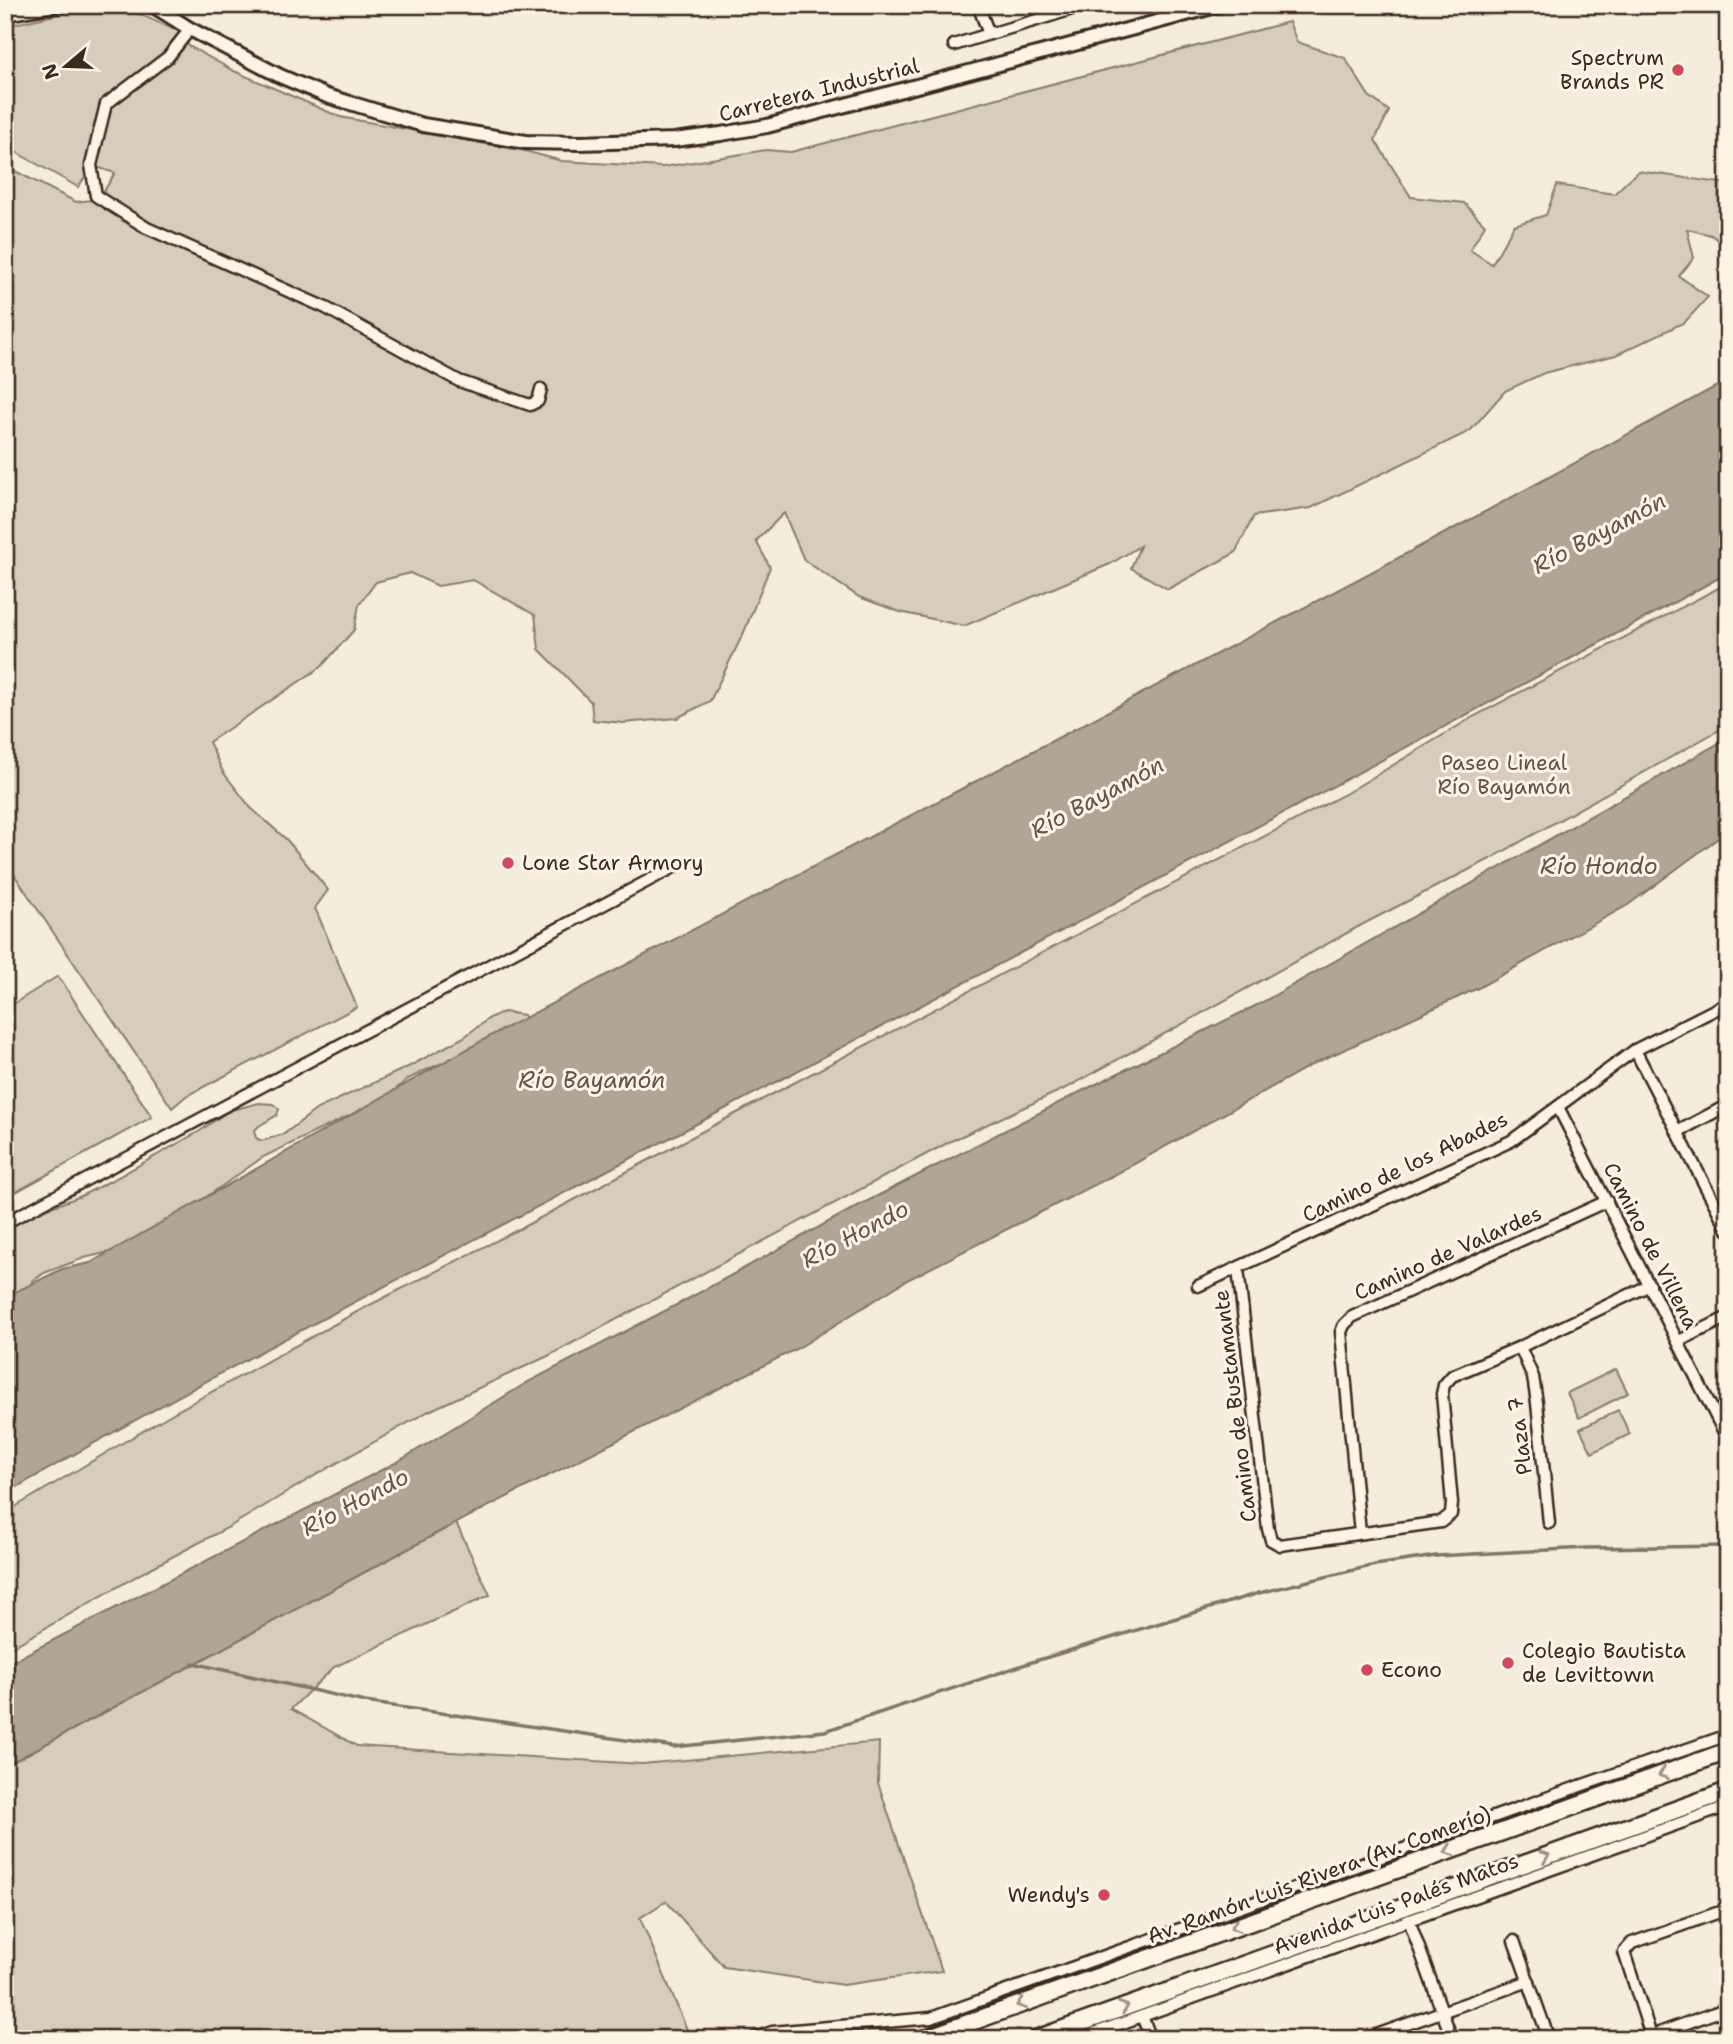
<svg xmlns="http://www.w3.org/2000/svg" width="1733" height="2044" viewBox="0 0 1733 2044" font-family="'Shantell Sans',sans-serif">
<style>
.green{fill:#d6cdbd;stroke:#887c6e;stroke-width:2}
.water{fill:#b0a596;stroke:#817466;stroke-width:2}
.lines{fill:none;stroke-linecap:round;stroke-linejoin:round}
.stream{stroke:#817466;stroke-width:3.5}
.minor-casing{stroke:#3b2a1e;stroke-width:15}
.tertiary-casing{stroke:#3b2a1e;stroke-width:18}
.primary-casing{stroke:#3b2a1e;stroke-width:21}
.minor{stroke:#fcf5e5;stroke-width:10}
.tertiary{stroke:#fcf5e5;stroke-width:12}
.primary{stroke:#fcf5e5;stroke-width:16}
.oneway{stroke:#9c9082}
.poi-dot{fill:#d1495b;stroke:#fcf5e5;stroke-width:2.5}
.labels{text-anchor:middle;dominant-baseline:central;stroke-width:6;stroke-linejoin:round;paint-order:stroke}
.poi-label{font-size:21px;fill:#3b2a1e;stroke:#fcf5e5;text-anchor:start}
.street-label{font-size:21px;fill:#3b2a1e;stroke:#fcf5e5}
.park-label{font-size:21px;fill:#625346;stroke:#fcf5e5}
.water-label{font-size:23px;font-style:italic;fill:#645548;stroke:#fcf5e5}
</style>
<rect width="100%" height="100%" fill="#f4eddd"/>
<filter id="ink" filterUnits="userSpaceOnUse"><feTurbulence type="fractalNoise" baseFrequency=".0143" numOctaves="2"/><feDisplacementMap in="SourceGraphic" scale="14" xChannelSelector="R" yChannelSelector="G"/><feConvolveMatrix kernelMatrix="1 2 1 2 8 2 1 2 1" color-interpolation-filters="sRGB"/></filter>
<g filter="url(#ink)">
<!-- green -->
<g class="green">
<path d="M124,7l56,25 9,14 45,25 106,46 185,34 37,10 101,6 103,-17 25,2 498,-130 8,20 48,16 24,38 20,15 -14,29 36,57 53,6 21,22 -15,25 22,14 22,-39 32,-10 11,-30 57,9 24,-23 90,13v63l-17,-12 -24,-6 7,29 -15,18 29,21 -23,25 -69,33 -72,18 -39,18 -35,40 -159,77 -57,8 -19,37 -67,36 -37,-21 9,-22 -30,18 -146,62 -64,-14 -41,-15 -55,-37 -20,-47 -28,28 14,26 -26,65 -34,69 -33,17 -53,5 -31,-3 -2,-18 -52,-53 -4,-34 -62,-35 -35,6 -28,-13 -34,9 -17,23 -5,25 -33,37 -112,75 14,30 28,36 36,32 41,50 -13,18 42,99 -171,89 -14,12 -167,-247v-695l71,36 23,-3 16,-26 -22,-7 -15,21 -73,-41v-120l81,-18z"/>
<path d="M1728,583v142l-238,134 -123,63 -299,165 -117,54 -403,215 -119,55 -113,64 -87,52 -78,41 -146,83v-138l168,-100 193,-106 161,-82 240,-128 578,-303 128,-77z"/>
<path d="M58,976l94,141 -147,81v-189z"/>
<path d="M504,1012l20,3 2,7 -64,32 -40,18 -14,7 -24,20 -121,58 -64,45 -85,49 -30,7 -40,15 -11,8 -28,41v-92l35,-19 41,-15 35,-18 84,-47 28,-20 31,-8 14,1 6,5 -2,6 -18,11 -5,5 2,7 6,3 22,-7 33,-25 93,-43 54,-29 27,-20z"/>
<path d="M1616,1369l12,24 -49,25 -12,-25z"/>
<path d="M1618,1410l12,24 -38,19 -12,-24z"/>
<path d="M456,1523l34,72 -156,72 -43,42 66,37 285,18 237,-22 -1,41 64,188 -99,14 -119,-18 -58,-66 -26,17 51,121h-686v-273z"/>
</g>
<!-- water -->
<g class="water">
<path d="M1728,380v193c-339,185 -680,366 -1022,546 -235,123 -472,242 -701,375v-197l57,-28 28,-6 404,-229 471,-247 501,-265z"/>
<path d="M1728,738v96l-11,5 -89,66 -150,83 -163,75 -199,111 -209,106 -107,67 -344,176 -451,243v-101l394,-204 129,-79 156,-81 170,-93 226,-116 179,-88z"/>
</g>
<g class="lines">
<!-- stream -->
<path class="stream" d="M193,1663l172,39 309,45 151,-16 210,-70 224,-68 116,-28 61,-9 151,-8 141,-2"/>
<defs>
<g id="minor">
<path d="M978,5l11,29"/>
<path d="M190,29l-22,28 -62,47 -15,61 5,31 51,32 179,80 133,73 71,24 8,-4 3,-12"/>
<path d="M954,45c43,-14 87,-25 130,-40"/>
<path d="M1635,1050l93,180"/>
<path d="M1558,1107l170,333"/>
<path d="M1677,1132l51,-27"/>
<path d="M5,1223l669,-356"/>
<path d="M1238,1269l30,260 3,11 9,5 161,-23 10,-8 1,-11 -10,-109 2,-9 8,-9 68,-29 130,-62"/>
<path d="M1198,1286l313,-145 124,-91 93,-47"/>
<path d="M1679,1341l49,-24"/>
<path d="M1520,1347l13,30 4,26 12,120"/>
<path d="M1360,1533l-19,-201 3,-7 8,-8 255,-116"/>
<path d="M1409,1920l43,119"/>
<path d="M1514,1941l35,98"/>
<path d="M1142,2016l9,23"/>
<path d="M1651,2036l77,-28"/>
<path d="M752,2039l20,-7 159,-14 649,-232 148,-51"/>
<path d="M1078,2039l650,-233"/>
<path d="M1365,2039l164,-58"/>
<path d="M1652,2039l-28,-87 8,-9 96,-34"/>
</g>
<g id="tertiary">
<path d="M152,5l38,24 90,47 47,20 96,29 103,17 54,1 94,-3 47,-6 46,-8 453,-121"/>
<path d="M5,14l50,-9"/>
</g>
<g id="primary">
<path d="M924,2039l804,-288"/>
<path d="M1036,2039l692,-248"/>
</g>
</defs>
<!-- minor casing -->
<use href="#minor" class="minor-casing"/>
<!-- tertiary casing -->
<use href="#tertiary" class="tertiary-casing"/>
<!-- primary casing -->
<use href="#primary" class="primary-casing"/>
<!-- minor -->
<use href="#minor" class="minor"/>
<!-- tertiary -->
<use href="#tertiary" class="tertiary"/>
<!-- primary -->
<use href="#primary" class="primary"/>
</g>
<!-- one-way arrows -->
<defs><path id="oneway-chevron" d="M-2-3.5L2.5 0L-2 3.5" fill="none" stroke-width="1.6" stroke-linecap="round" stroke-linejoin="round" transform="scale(1.75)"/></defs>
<g class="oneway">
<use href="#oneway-chevron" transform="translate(1663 1774) rotate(160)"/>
<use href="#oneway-chevron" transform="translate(1449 1851) rotate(160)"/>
<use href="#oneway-chevron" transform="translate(1545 1856) rotate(-20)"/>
<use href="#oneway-chevron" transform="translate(1235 1927) rotate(160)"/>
<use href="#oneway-chevron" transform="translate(1021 2004) rotate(160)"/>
<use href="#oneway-chevron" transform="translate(1124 2007) rotate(-20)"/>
</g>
</g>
<!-- markers -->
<g class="poi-dot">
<circle cx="1678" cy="70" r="7"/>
<circle cx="508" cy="863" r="7"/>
<circle cx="1508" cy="1663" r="7"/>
<circle cx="1367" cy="1670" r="7"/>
<circle cx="1104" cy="1895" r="7"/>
</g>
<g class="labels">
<!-- poi labels -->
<g class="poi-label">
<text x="1664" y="58" text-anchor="end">Spectrum<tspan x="1664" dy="24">Brands PR</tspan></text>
<text x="522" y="863">Lone Star Armory</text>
<text x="1522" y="1651">Colegio Bautista<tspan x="1522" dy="24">de Levittown</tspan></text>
<text x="1381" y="1670">Econo</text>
<text x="1090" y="1895" text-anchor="end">Wendy's</text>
</g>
<!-- street labels -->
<g class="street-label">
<text transform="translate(819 90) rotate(-14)">Carretera Industrial</text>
<text transform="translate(1405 1167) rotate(-26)">Camino de los Abades</text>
<text transform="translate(1651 1246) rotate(63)">Camino de Villena</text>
<text transform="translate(1448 1253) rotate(-24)">Camino de Valardes</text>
<text transform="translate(1235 1406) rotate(-97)">Camino de Bustamante</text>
<text transform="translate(1520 1436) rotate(-97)">Plaza 7</text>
<text transform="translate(1319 1875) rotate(-20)">Av. Ramón Luis Rivera (Av. Comerío)</text>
<text transform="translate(1396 1904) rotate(-20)">Avenida Luis Palés Matos</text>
</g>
<!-- park labels -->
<g class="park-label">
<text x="1504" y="763">Paseo Lineal<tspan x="1504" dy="24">Río Bayamón</tspan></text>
</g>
<!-- water labels -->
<g class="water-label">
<text transform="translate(1599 533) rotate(-28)">Río Bayamón</text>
<text transform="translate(1097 797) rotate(-28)">Río Bayamón</text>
<text x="1599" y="866">Río Hondo</text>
<text x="592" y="1080">Río Bayamón</text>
<text transform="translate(855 1234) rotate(-28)">Río Hondo</text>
<text transform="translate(355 1502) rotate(-28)">Río Hondo</text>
</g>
</g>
<!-- margin -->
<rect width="1733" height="2044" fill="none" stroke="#fcf5e5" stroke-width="28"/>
<rect x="14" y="14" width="1705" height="2016" fill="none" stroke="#3b2a1e" stroke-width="2.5" filter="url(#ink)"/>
<!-- north arrow -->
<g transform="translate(66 66) rotate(251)" stroke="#fcf5e5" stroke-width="5" paint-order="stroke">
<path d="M0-5L12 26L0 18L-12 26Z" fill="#3b2a1e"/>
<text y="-10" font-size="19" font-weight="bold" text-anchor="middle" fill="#3b2a1e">N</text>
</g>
</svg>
